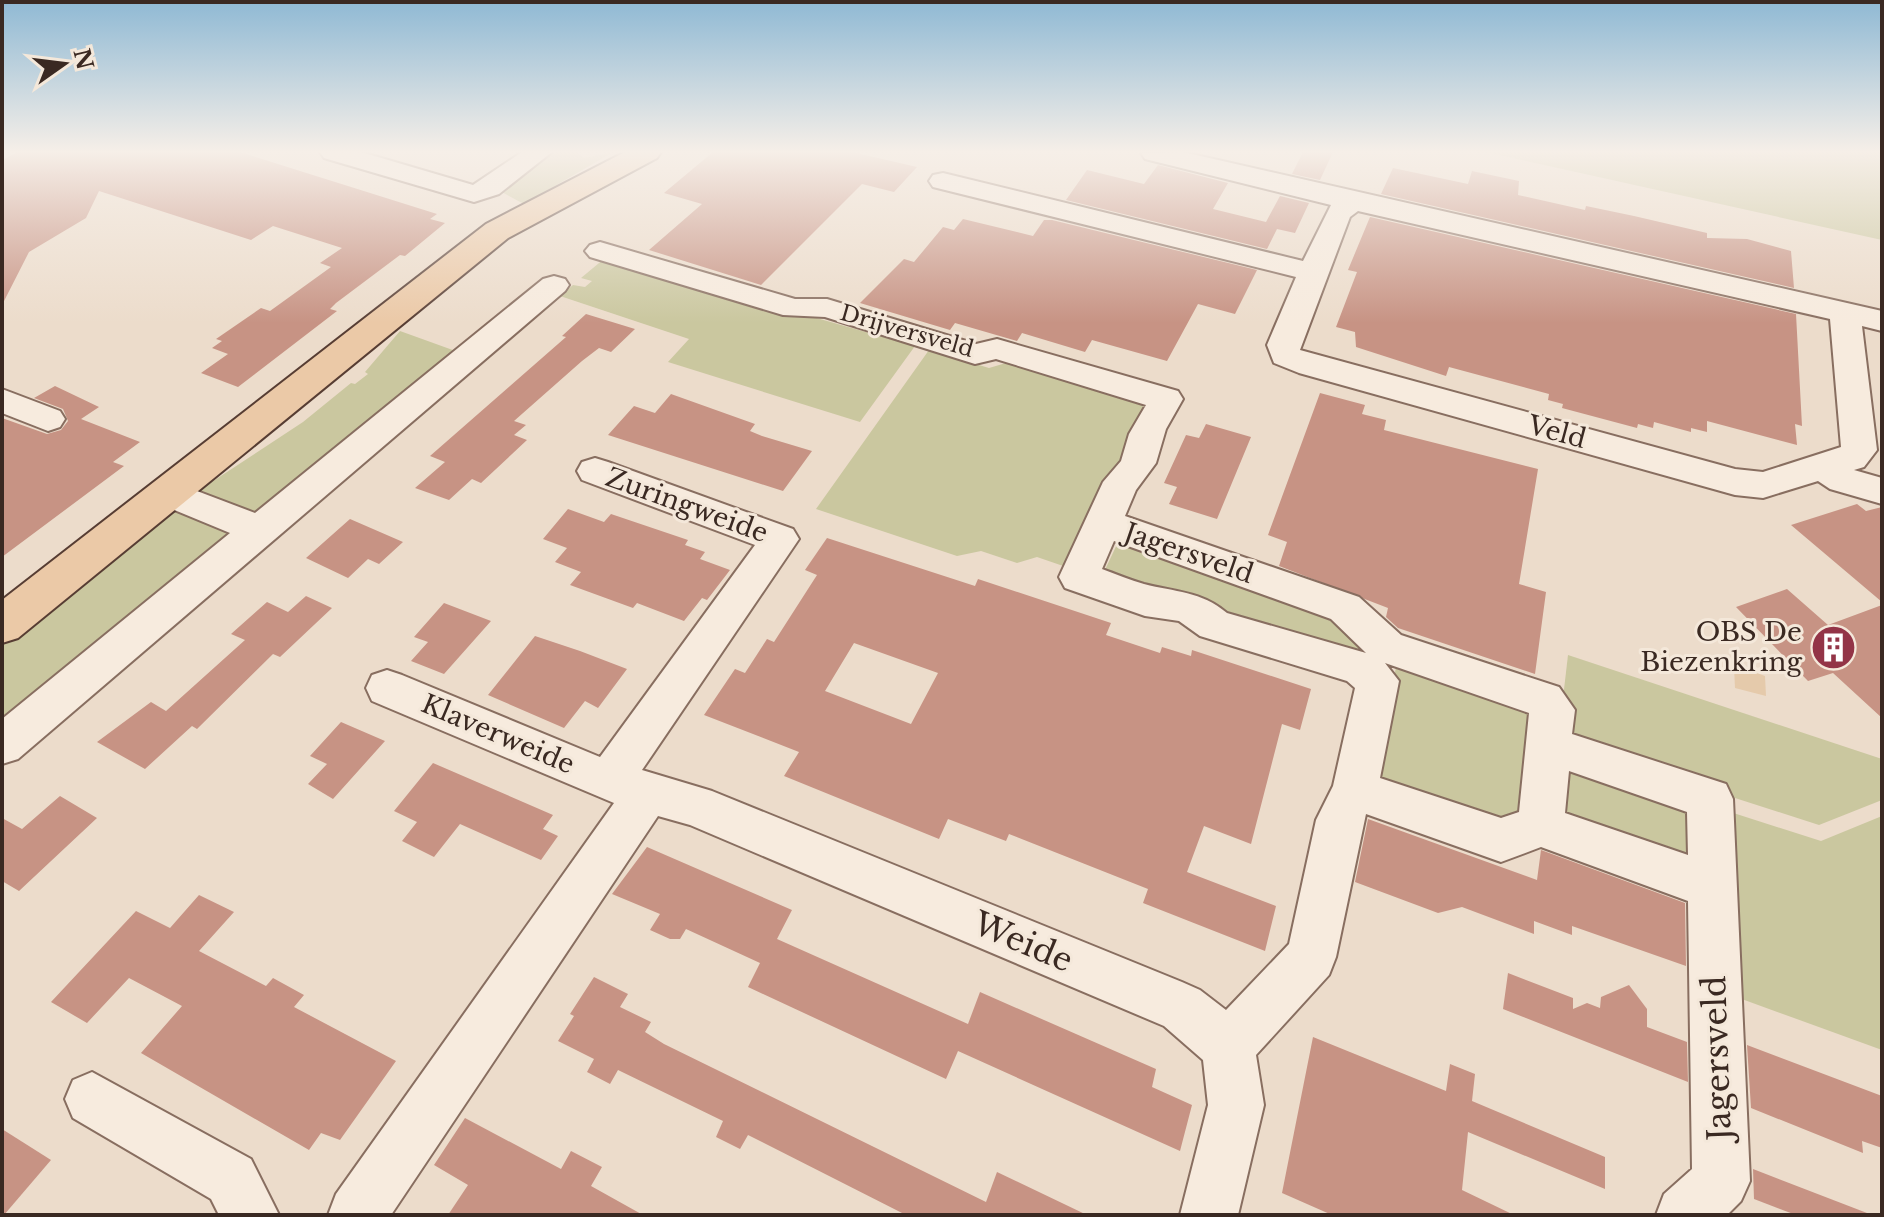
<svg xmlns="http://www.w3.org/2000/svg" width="1884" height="1217" viewBox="0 0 1884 1217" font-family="'Libre Baskerville',serif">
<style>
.green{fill:#cac79f}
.sand{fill:#e5caab}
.building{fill:#c79384;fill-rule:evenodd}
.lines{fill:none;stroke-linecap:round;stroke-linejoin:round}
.minor-casing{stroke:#886e60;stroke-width:4}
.major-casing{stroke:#573d33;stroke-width:4}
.minor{fill:#f7ebde;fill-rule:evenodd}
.major{fill:#ebc9a7;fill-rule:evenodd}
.labels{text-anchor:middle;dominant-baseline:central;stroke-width:6;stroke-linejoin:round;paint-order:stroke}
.far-street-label{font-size:22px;fill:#3a2922;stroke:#f4e8da}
.street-label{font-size:26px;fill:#3a2922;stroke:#f4e8da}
.poi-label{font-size:26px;fill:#3a2922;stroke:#f4e8da;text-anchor:end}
.near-street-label{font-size:32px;fill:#3a2922;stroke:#f4e8da}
</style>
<rect width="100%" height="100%" fill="#ecdccb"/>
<!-- green -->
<g class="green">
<path d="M552,152h24l8,6 29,-6 -89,52 -26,-14z"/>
<path d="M1486,152h396v88z"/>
<path d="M605,258l310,88 -55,76 -192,-60 21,-23 -129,-43 13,-11 12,2 7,-6 -11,-3z"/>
<path d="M400,331l61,22 -189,156 -21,6 -53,-24 105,-69 48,-39 4,1 13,-10 -3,-2z"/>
<path d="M929,350l60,18 17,-5 133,39 9,9 -79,157 -32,-11 -20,6 -36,-12 -24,5 -141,-47z"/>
<path d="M174,506l58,27 -230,200v-88z"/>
<path d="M1120,538l222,76 29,34 -2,11 -266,-85z"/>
<path d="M1568,655l314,104v41l-63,25 -261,-84z"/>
<path d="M1398,657l145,50 -13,106 -32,14 -125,-42z"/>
<path d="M1557,756l143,47 1,68 -151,-52z"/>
<path d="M1721,809l100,32 61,-25v234l-154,-56z"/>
</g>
<!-- sand -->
<path class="sand" d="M1738,666l27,10 1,20 -31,-8 -1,-21z"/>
<!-- building -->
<g class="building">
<path d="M18,152h222l197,62 -7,5 15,4 -40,33 -5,-1 -64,48 -6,6 7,2 -99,76 -37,-14 27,-19 -16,-6 10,-7 -6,-2 45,-31 9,3 61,-44 -11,-4 22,-15 -69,-22 -22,14 -152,-49 -13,27 -57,34 -27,53v-145z"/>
<path d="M713,152h139l65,15 -23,25 -32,-8 -101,101 -112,-35 53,-46 -38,-11z"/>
<path d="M1303,152h30l-13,28 -28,-6z"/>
<path d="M1158,165l70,18 -15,26 53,13 14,-26 29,7 -14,30 -18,-4 -10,20 -201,-49 21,-30 57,14z"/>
<path d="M1393,168l75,16 4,-13 47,10 -1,14 67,15 1,-4 48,10 73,17v5l40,1 44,12 3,37 -413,-94z"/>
<path d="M1370,217l426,97 6,112 -7,-2 2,21 -90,-24v11l-16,-4v4l-37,-10 -1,6 -15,-4 -1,4 -75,-20 1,-4 -15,-4 1,-6 -100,-27 -3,9 -90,-29 -1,-15 -19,-5 21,-55 -9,-2z"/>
<path d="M963,219l70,17 11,-16h8l205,50 -22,44 -37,-10 -31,57 -75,-21 -7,12 -63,-19 -5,8 -62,-18 -5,7 -90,-27 44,-44 10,3 29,-35 11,3z"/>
<path d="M586,314l49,15 -24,23 -12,-4 -17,13 -68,60 12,4 -12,10 13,5 -46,43 -9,-4 -23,21 -34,-12 30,-26 -15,-6 136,-119 -4,-1z"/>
<path d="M55,386l44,21 -18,12 59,23 -27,20 11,4 -122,91v-139l45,16 14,-4 7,-9 -5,-12 -29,-11z"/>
<path d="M1320,393l45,12 -3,9 24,6 -2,10 154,39 -19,115 27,8 -11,82 -137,-46 -12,-11 2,-9 -109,-42 8,-24 -19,-7z"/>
<path d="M671,394l84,30 -5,7 12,5 50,15 -29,40 -175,-56 26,-29 21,7z"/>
<path d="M1206,424l45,13 -34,82 -48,-15 8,-17 -13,-4 22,-48 13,3z"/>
<path d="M1857,504l9,7 16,-4v95l-91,-77z"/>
<path d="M568,509l36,13 7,-8 77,26 -3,5 20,7 -5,7 30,11 -23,30 -5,-2 -18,23 -47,-18 -4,5 -63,-23 11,-13 -26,-10 12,-14 -24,-9z"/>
<path d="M350,519l53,23 -24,22 -11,-5 -20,19 -42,-20z"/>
<path d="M827,538l148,48 3,-7 133,44 -5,12 54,18 2,-6 29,9 1,-6 119,39 -11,41 -18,-6 -31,120 -47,-18 -17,46 89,34 -11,45 -122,-48 5,-14 -139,-55 -3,7 -58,-22 -9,20 -155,-63 15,-24 -95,-37 31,-46 10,4 22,-34 7,3 43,-67 -12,-5zM854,643l84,30 -27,51 -86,-33z"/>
<path d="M1787,589l41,36 54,-20v113l-49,-45 -25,8 -72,-74z"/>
<path d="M306,596l26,12 -52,49 -7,-3 -76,75 -5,-3 -47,43 -48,-27 54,-40 15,9 79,-71 -14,-6 36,-32 21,10z"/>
<path d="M444,603l47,18 -47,53 -33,-13 17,-19 -14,-5z"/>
<path d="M535,636l45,15 47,18 -29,39 -13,-7 -21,27 -76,-33z"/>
<path d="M341,722l44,19 -52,58 -25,-15 19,-20 -17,-8z"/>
<path d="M433,763l120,52 -10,14 15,7 -17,24 -81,-36 -26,33 -32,-16 15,-19 -23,-11z"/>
<path d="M60,796l37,22 -78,73 -17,-10v-63l20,11z"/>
<path d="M1368,819l169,61 4,-30 144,53 1,63 -114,-40v9l-38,-14v13l-72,-27 -24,6 -83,-31z"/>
<path d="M647,847l145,63 -15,29 191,85 12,-32 176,77 -4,18 40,18 -12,46 -222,-100 -12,28 -198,-92 12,-24 -74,-34 -6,10h-10l-20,-9 10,-16 -48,-20z"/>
<path d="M199,895l35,17 -35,39 67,35 7,-8 31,17 -10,12 102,54 -56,79 -19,-7 -12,17 -168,-97 41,-47 -53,-28 -42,45 -36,-21 85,-91 34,17z"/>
<path d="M1508,973l65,25v11l14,-6 13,5 1,-11 28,-12 18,24v18l40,15 1,40 -185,-73z"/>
<path d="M594,977l34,17 -8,13 31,15 -6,10 19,12 322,158 11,-30 90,43h-181l-158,-80 -8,14 -24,-12 7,-16 -105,-51 -8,14 -23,-12 7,-13 -36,-18 16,-25 -4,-2z"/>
<path d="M1313,1037l133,54 4,-27 25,10 -3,27 133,56v32l-137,-57 -6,58 52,25h-182l-50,-22z"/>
<path d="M1747,1045l135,51v52l-20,-7 1,12 -112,-45z"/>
<path d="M465,1118l96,51 10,-18 31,16 -11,19 52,29h-195l20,-30 -34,-20z"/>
<path d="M2,1129l49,31 -47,55h-2z"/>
<path d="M1753,1169l114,44 -1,2h-70l-42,-16z"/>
</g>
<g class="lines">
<defs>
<g id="minor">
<path d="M320,152h41l112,33 49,-33h30l-53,42 -25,8 -150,-44z"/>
<path d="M1183,152l699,159v20l-20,-5 15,124 -13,17 -10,3 28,8v26l-52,-15 -12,-8 -55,17 -28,-3 -436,-122 -25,-10 -7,-18 29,-68 -363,-90 -4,-6 4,-6 10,-2 360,88 28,-56 -186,-46 -4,-6zM1358,211l472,108 11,128 -78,25 -28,-3 -435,-119 50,-133z"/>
<path d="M600,242l195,57h32l149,45 21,-5 181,52 5,8 -17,30 -10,34 -20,27 -11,26 234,81 42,38 158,52 16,23 -3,24 154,50 7,15 17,382 -9,20 -14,14h-71l8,-21 28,-25 -4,-268 -147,-54 -40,15 -135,-48 -30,143 -7,18 -73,80 8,50 -26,110h-58l28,-110 -5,-45 -39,-34 -474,-201 -32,-9 -267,399h-63l8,-21 278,-391 -242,-102 -6,-13 6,-13 15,-5 15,5 198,82 155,-212 -173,-65 -5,-9 5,-9 13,-4 13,4 185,67 6,10 -157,231 70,21 470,191 18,8 26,20 63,-66 27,-124 17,-34 22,-98 -8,-7 -147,-45 -21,-15 -34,-5 -80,-28 -6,-11 44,-95 18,-21 8,-27 17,-29 -150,-46 -21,5 -150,-47 -42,-2 -193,-58 -5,-6 5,-6zM1114,541l217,78 35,34 -139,-40c-26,-22 -52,-21 -83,-29 -14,-4 -28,-10 -42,-15zM1385,663l144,50 -10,99 -18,6 -121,-40 19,-97zM1569,771l118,41 1,43 -123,-42z"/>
<path d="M554,276l11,3 4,6 -4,6 -547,468 -16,5v-45l228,-186 -75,-31 -5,-9 5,-9 13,-4 87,33 288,-234z"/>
<path d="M2,389l58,22 5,8 -5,8 -12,4 -46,-18z"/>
<path d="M92,1072l159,87 28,56h-60l-8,-16 -138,-81 -8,-19 8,-19z"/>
</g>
<path id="major" d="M625,152h36l-4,6 -149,80 -490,400 -16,5v-43l484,-376z"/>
</defs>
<!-- minor casing -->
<use href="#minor" class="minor-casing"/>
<!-- major casing -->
<use href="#major" class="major-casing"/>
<!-- minor -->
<use href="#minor" class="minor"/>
<!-- major -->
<use href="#major" class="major"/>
</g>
<!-- sky -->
<linearGradient id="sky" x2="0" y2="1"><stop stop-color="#8fb9d4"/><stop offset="0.47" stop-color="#f6efe8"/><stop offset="1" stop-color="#f6efe8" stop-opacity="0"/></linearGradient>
<rect width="1884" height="323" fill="url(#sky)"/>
<!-- icons -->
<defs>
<symbol id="building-disc" viewBox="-11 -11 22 22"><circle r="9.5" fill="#933447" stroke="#f4e8da"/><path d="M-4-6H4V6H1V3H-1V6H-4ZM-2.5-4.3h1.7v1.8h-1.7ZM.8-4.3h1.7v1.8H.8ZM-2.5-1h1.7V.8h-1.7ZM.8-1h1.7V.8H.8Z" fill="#fff"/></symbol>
</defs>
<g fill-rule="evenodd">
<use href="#building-disc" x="1808" y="622" width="51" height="51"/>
</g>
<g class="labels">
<!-- far-street labels -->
<g class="far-street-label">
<text transform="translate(907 331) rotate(16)">Drijversveld</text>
</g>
<!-- street labels -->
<g class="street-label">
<text transform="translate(1557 432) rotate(15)">Veld</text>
<text transform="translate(687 505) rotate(20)">Zuringweide</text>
<text transform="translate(1189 553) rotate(19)">Jagersveld</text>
<text transform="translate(498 734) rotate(23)">Klaverweide</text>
</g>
<!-- poi labels -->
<g class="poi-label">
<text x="1802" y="632">OBS De<tspan x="1802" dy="30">Biezenkring</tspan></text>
</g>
<!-- near-street labels -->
<g class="near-street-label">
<text transform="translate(1023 942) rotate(23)">Weide</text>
<text transform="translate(1717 1058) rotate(-92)">Jagersveld</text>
</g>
</g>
<!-- border -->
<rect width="1884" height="1217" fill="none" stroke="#3a2922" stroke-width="8"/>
<!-- north arrow -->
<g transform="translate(64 64) rotate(76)" stroke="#f4e8da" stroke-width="6" paint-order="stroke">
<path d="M0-6L14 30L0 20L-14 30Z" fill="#3a2922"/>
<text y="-12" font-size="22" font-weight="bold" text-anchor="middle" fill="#3a2922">N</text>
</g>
</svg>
